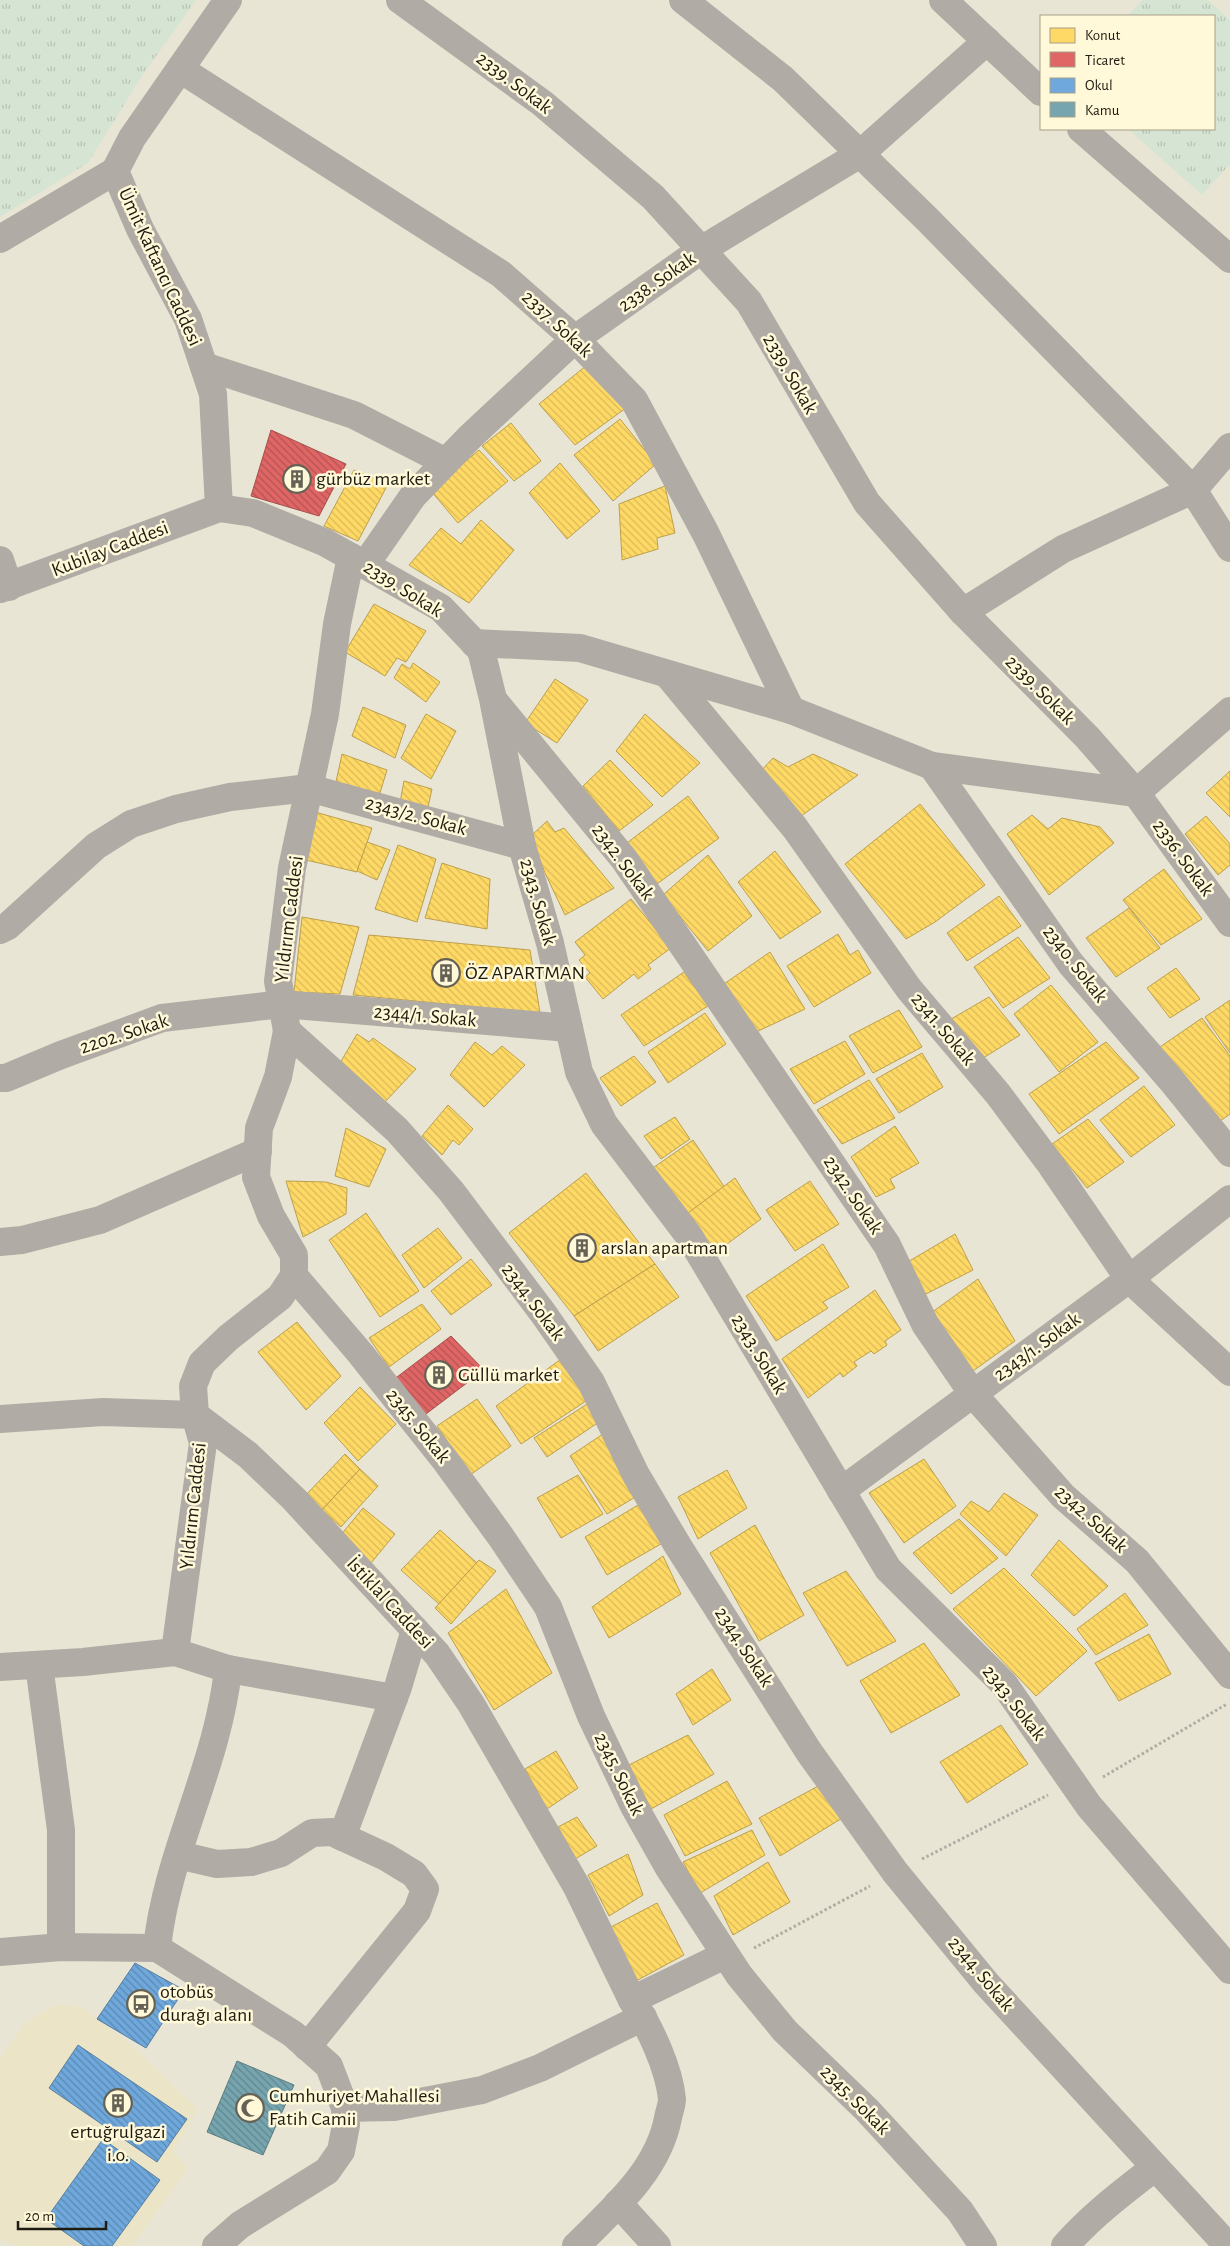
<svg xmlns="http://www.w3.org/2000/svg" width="1230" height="2246" viewBox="0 0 1230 2246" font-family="'Alegreya Sans',sans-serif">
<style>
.built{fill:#ebe4c7}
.grass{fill:url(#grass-tufts)}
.homes{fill:url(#homes-back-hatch);stroke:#bca04c}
.shops{fill:url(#shops-back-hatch);stroke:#a6504c}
.schools{fill:url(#schools-back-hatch);stroke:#577e9f}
.public{fill:url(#public-back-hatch);stroke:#5c7c7f}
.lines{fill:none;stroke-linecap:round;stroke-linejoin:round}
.path{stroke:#afaca3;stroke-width:3;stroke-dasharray:2.5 2.5;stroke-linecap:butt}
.minor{stroke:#b0aca5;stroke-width:28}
.labels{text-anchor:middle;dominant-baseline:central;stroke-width:5;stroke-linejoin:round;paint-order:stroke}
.street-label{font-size:20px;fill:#1e1b10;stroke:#fff8d9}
.poi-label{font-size:20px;fill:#1e1b10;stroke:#fff8d9;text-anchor:start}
</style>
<defs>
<pattern id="grass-tufts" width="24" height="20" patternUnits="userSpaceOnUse" patternTransform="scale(1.25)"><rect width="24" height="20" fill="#d6e4d3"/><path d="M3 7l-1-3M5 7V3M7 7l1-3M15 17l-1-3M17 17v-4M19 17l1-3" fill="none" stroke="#b7c3b4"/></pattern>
<pattern id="homes-back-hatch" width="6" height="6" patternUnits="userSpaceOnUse" patternTransform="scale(1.25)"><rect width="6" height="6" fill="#ffd966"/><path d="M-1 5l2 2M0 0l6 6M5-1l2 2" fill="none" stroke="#daba57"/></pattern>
<pattern id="shops-back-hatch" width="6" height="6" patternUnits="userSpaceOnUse" patternTransform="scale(1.25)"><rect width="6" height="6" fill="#e06666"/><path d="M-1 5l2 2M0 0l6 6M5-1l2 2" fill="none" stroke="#b55353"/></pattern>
<pattern id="schools-back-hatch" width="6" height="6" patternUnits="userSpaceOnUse" patternTransform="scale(1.25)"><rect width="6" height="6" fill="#6fa8dc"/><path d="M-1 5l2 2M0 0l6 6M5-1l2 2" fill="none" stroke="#5b88b1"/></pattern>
<pattern id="public-back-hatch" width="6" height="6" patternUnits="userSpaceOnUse" patternTransform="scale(1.25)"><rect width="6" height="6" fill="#76a5af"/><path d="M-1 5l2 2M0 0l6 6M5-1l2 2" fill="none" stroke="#60868d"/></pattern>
</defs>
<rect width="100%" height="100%" fill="#e9e5d4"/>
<!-- built -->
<path class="built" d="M54,2005l26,1 49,37 69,66 -25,43 15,16 -56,78h-115l-17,-6v-181l25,-36z"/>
<!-- grass -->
<g class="grass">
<path d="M0,0h196l-54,76 -54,87 -88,54z"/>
<path d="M1142,0h66l22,20v144l-28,31 -74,-66h86v-113h-87z"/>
</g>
<!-- homes -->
<g class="homes">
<path d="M587,365l39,43 -51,37 -36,-41z"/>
<path d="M620,419l36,45 -43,37 -39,-46z"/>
<path d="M511,423l30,38 -27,20 -32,-35z"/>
<path d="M479,450l29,31 -50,42 -27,-32z"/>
<path d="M560,463l40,48 -33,28 -38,-46z"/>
<path d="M354,470l34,14 -30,57 -34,-15z"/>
<path d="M665,486l10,47 -18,5 1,11 -36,11 -3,-56z"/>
<path d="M481,520l33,30 -45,53 -60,-38 32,-37 20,16z"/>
<path d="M374,604l52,27 -20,31 -9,-4 -12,18 -40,-24z"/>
<path d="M413,663l27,19 -14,20 -32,-24 8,-14 8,5z"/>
<path d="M555,679l33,21 -31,43 -32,-20z"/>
<path d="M363,707l43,18 -11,33 -43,-22z"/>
<path d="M426,714l30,17 -25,48 -30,-21z"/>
<path d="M645,714l55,49 -38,34 -46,-46z"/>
<path d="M342,754l45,16 -8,26 -43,-14z"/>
<path d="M813,754l45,21 -61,44 -38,-46 14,-15 15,9z"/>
<path d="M610,760l43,45 -34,26 -36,-45z"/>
<path d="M1230,771v46l-24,-24z"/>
<path d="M404,781l28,8 -6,27 -27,-8z"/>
<path d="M688,796l31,42 -62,46 -30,-41z"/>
<path d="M920,804l65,81 -50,37 -29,17 -61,-75z"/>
<path d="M315,812l57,16 -15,44 -51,-12z"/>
<path d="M1032,815l16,14 14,-11 38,9 14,16 -65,52 -42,-61z"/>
<path d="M1206,816l24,28v21l-12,10 -33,-41z"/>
<path d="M547,821l8,11 9,-4 50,60 -49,27 -20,-42 -14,-37z"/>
<path d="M367,842l23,8 -13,30 -20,-9z"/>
<path d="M398,845l38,14 -19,63 -42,-13z"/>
<path d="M775,851l46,61 -41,27 -42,-57z"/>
<path d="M708,855l44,61 -44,35 -45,-56z"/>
<path d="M442,863l48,16 -3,50 -62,-11z"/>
<path d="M1164,869l38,50 -41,26 -38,-45z"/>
<path d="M999,896l22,30 -54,35 -20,-28z"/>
<path d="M631,899l40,49 -23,17 3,4 -13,10 -4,-5 -31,25 -18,-22 5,-4 -11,-13 6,-5 -10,-13z"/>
<path d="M1129,908l31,40 -44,29 -30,-39z"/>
<path d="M302,917l57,10 -19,67 -46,-2z"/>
<path d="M838,934l12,21 8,-5 13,23 -57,34 -27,-41z"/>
<path d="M369,935l161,15 10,63 -187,-18z"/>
<path d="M1018,937l32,41 -47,30 -29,-41z"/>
<path d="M770,952l35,57 -51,24 -33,-47z"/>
<path d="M1176,968l24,31 -30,19 -23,-30z"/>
<path d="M684,972l24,34 -64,40 -23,-31z"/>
<path d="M1051,985l47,57 -39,30 -45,-58z"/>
<path d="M989,997l31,38 -40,25 -34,-38z"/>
<path d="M1230,1000v53l-25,-36z"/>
<path d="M899,1010l23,37 -49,26 -24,-37z"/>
<path d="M705,1013l21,31 -58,39 -20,-31z"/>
<path d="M1202,1018l28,38v58l-14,10 -59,-75z"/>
<path d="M357,1034l12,8 4,-4 43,31 -33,35 -43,-41z"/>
<path d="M845,1041l20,33 -51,30 -24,-35z"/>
<path d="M475,1042l17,13 10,-9 23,19 -41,42 -34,-32z"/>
<path d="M1106,1042l33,36 -80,56 -30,-40z"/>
<path d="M922,1053l21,34 -44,26 -23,-34z"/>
<path d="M634,1056l22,26 -35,24 -21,-28z"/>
<path d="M869,1080l26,38 -53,26 -25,-34z"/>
<path d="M1144,1086l31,39 -44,32 -31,-37z"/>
<path d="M448,1105l25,24 -14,16 -6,-5 -11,15 -20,-19z"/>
<path d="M675,1117l15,22 -29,20 -17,-23z"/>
<path d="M1088,1119l36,43 -37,26 -35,-44z"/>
<path d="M895,1126l24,37 -29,16 5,9 -19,9 -25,-40z"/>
<path d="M346,1128l40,21 -17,38 -34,-11z"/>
<path d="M693,1140l32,48 -41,28 -34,-46z"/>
<path d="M586,1173l69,91 -81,52 -65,-83z"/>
<path d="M735,1178l26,41 -49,36 -28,-39z"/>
<path d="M286,1181l40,1 21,6 -1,26 -43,23z"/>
<path d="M810,1181l29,43 -44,27 -29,-41z"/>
<path d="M366,1213l53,78 -39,26 -51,-77z"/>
<path d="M438,1228l24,30 -38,30 -22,-33z"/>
<path d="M955,1234l18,36 -51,26 -16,-33z"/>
<path d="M823,1244l26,43 -26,15 5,6 -52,33 -30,-45z"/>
<path d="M471,1259l21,26 -41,30 -20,-24z"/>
<path d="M655,1264l24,33 -81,54 -24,-35z"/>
<path d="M978,1279l37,62 -45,32 -39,-60z"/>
<path d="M875,1290l26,40 -16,11 2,4 -13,9 -3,-3 -17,11 3,4 -14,11 -3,-4 -32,25 -26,-39z"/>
<path d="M422,1304l19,25 -52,38 -20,-29z"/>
<path d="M297,1322l44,54 -35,34 -48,-58z"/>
<path d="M564,1357l28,40 -71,47 -25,-38z"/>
<path d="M360,1387l36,37 -38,37 -34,-38z"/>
<path d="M477,1399l34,47 -41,29 -33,-49z"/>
<path d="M592,1401l10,19 -55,37 -13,-19z"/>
<path d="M609,1430l33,63 -35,21 -37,-58z"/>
<path d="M345,1454l15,15 -40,43 -16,-15z"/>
<path d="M924,1459l32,47 -52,37 -35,-50z"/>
<path d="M360,1469l18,17 -37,41 -19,-17z"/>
<path d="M727,1470l20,38 -49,31 -20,-42z"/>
<path d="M578,1475l25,39 -42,24 -24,-40z"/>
<path d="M1004,1493l34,22 -32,41 -46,-42 11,-13 18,11z"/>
<path d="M643,1502l23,39 -59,34 -22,-38z"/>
<path d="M363,1508l32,26 -24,29 -31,-27z"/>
<path d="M959,1519l39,39 -47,36 -38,-41z"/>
<path d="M755,1525l49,90 -45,26 -49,-88z"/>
<path d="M440,1530l37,33 -38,41 -38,-34z"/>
<path d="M1059,1540l49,46 -34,30 -43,-41z"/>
<path d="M663,1556l18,38 -72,44 -17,-31z"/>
<path d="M479,1560l17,11 -45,53 -16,-16z"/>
<path d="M1004,1568l83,83 -51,45 -83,-87z"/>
<path d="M846,1571l50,70 -49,25 -44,-73z"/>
<path d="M506,1589l46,84 -58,37 -46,-77z"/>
<path d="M1125,1593l23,32 -52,30 -19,-26z"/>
<path d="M1149,1634l22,40 -52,27 -24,-38z"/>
<path d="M924,1643l36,52 -69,38 -31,-52z"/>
<path d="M712,1669l19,31 -38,25 -17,-31z"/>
<path d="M1001,1725l27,39 -61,39 -27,-41z"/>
<path d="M688,1735l26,39 -63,35 -22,-44z"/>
<path d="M556,1751l22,37 -31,21 -22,-40z"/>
<path d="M727,1781l25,43 -67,32 -21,-41z"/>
<path d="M822,1784l22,33 -64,39 -21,-38z"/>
<path d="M577,1817l20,29 -22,13 -17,-32z"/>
<path d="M752,1830l13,25 -65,38 -17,-31z"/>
<path d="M628,1854l15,41 -34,21 -21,-41z"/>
<path d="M768,1862l22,40 -57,33 -19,-39z"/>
<path d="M657,1903l27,52 -48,26 -25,-54z"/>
</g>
<!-- shops -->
<g class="shops">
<path d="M271,430l75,34 -27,52 -68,-20z"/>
<path d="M451,1336l33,34 -62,47 -29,-37z"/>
</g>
<!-- schools -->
<g class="schools">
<path d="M135,1963l49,27 -38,58 -49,-29z"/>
<path d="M78,2045l109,74 -30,43 -108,-74z"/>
<path d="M103,2139l57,41 -48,66h-28l-38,-27z"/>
</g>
<!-- public -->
<path class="public" d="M237,2061l57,24 -31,70 -56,-23z"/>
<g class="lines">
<!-- path -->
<g class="path">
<path d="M1103,1777l124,-73"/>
<path d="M922,1859l126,-64"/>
<path d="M754,1948l116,-62"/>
</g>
<!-- minor -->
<g class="minor">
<path d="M400,0l142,103 111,94 96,105 118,201 96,109 124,125 49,56 -204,-27 -141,-56 -211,-62 -106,-5"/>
<path d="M683,0l100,79 145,141 265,270 37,58"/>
<path d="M943,0l98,92"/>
<path d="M180,69l321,205 74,65 59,61 72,134 85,176"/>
<path d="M1081,129l149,130"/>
<path d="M0,239l115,-68"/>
<path d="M204,366l150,49 92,47"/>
<path d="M219,508l-6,-114 -25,-75 -48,-90 -25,-58 17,-33 96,-138"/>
<path d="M0,560l9,27"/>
<path d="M365,565l48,-69 57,-59 105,-98 126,-89 159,-96 127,-113"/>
<path d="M0,589l219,-81 34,5 71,29 27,15 90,51 40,42 12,49 29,147 28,97 29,129 25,52 85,112 199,333 116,115 85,122 141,164"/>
<path d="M963,612l100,-63 130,-59 37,-43"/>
<path d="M668,675l127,153 114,161 89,105 53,71 78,114 101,93"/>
<path d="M495,702l129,157 263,386 38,79 48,70 90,102 74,65 93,114"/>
<path d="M1230,711l-94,82 94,130"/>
<path d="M932,766l139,198 101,117 58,72"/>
<path d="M0,930l8,-4 88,-80 35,-22 45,-15 54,-12 79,-9 213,58"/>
<path d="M287,1031l110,99 54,61 92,122 48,69 45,93 42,71 131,206 86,120 91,111 242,263"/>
<path d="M0,1078h6l55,-23 101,-37 120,-14 287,24"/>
<path d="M0,1242l22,-2 78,-20 158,-69"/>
<path d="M294,1276l66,77 85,107 56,77 47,70 43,109 43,90 35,62 70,107 46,56 82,79 93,101 23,35"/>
<path d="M0,1419l103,-7 92,3 53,40 46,44 143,155 34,50 106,183 55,113c17,26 37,67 40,99 0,6 -3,13 -4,19 -10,53 -55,91 -92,128"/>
<path d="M841,1491l288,-212 101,-80"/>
<path d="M175,1652l28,-209 -8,-28 -2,-29 9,-23 26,-25 52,-41 14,-21v-21l-23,-39 -15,-39 3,-49 19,-51 9,-46 -9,-50 14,-113 33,-154 12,-90 14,-67"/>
<path d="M39,1665l22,165v117"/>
<path d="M0,1667l83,-5 92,-10 53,17 166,29"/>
<path d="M342,1837l56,-150 17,-57"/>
<path d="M178,1855l39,9 34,-2 30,-9 31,-20 20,-1 54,25 28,17 11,15 -8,22 -110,136"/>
<path d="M157,1948c10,-96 61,-182 71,-279"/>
<path d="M0,1952l61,-5 96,1 136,86 36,32 16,42 1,17 -5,26 -14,20 -87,54 -24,21"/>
<path d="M632,2000l93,-45"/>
<path d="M345,2108l49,-1 88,-17 58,-22 103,-51"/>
<path d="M618,2203l39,43"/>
<path d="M1065,2246c26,-30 58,-54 89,-78"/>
</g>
</g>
<!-- icons -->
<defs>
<symbol id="building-ring" viewBox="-11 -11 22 22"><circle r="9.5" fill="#fff8d9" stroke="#656255" stroke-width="1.5"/><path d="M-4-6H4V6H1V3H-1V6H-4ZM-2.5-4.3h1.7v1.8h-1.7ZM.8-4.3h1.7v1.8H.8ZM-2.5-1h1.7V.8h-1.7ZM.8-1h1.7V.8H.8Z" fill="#656255"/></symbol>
<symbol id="bus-ring" viewBox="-11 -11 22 22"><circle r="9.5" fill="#fff8d9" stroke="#656255" stroke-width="1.5"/><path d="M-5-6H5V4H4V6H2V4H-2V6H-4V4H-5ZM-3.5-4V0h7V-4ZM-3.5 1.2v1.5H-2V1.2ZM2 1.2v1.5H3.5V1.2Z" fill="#656255"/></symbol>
<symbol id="mosque-ring" viewBox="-11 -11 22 22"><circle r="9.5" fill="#fff8d9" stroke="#656255" stroke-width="1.5"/><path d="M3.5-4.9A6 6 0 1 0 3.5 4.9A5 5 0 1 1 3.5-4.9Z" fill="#656255"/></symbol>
</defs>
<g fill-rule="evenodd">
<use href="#building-ring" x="281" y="463" width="32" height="32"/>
<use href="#building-ring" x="430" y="957" width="32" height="32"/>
<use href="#building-ring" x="566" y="1232" width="32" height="32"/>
<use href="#building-ring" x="423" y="1359" width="32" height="32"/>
<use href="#bus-ring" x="125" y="1988" width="32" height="32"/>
<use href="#building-ring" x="102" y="2087" width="32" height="32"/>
<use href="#mosque-ring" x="234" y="2092" width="32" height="32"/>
</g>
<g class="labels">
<!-- street labels -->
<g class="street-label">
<text transform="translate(514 83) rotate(37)">2339. Sokak</text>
<text transform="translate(160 267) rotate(65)">Ümit Kaftancı Caddesi</text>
<text transform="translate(657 282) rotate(-35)">2338. Sokak</text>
<text transform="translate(557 324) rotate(43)">2337. Sokak</text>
<text transform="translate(790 374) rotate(60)">2339. Sokak</text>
<text transform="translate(110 549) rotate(-21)">Kubilay Caddesi</text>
<text transform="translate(403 589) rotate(32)">2339. Sokak</text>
<text transform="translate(1040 690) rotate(45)">2339. Sokak</text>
<text transform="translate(416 816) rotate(15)">2343/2. Sokak</text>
<text transform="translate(1183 858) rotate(54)">2336. Sokak</text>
<text transform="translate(623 862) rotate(53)">2342. Sokak</text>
<text transform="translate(538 902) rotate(74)">2343. Sokak</text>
<text transform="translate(289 919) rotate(-83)">Yıldırım Caddesi</text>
<text transform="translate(1075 964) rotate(52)">2340. Sokak</text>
<text transform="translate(425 1016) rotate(5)">2344/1. Sokak</text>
<text transform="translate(943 1029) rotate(50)">2341. Sokak</text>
<text transform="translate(124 1034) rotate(-18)">2202. Sokak</text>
<text transform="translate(853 1195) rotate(56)">2342. Sokak</text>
<text transform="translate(533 1302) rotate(53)">2344. Sokak</text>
<text transform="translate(1037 1347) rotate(-36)">2343/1. Sokak</text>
<text transform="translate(759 1354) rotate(59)">2343. Sokak</text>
<text transform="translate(418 1426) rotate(51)">2345. Sokak</text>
<text transform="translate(193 1506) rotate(-84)">Yıldırım Caddesi</text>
<text transform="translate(1091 1519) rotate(42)">2342. Sokak</text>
<text transform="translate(390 1603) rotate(47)">İstiklal Caddesi</text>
<text transform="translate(744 1647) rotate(57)">2344. Sokak</text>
<text transform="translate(1014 1703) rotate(52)">2343. Sokak</text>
<text transform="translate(619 1774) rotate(64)">2345. Sokak</text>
<text transform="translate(981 1974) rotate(50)">2344. Sokak</text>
<text transform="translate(855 2100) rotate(45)">2345. Sokak</text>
</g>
<!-- poi labels -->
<g class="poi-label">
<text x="316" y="479">gürbüz market</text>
<text x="465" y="973">ÖZ APARTMAN</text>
<text x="601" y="1248">arslan apartman</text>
<text x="458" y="1375">Güllü market</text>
<text x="160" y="1992">otobüs<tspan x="160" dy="23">durağı alanı</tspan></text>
<text x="269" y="2096">Cumhuriyet Mahallesi<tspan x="269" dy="23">Fatih Camii</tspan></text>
<text x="118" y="2132" text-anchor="middle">ertuğrulgazi<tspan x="118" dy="23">i.o.</tspan></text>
</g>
</g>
<!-- legend -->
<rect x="1040" y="15" width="175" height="115" fill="#fff8d9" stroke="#a5a089"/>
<rect x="1050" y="28" width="25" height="15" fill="#ffd966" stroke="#a5a089"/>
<text x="1085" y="40" font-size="15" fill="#1e1b10">Konut</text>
<rect x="1050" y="52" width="25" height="15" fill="#e06666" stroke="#a5a089"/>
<text x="1085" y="65" font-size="15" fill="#1e1b10">Ticaret</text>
<rect x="1050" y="78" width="25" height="15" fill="#6fa8dc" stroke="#a5a089"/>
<text x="1085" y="90" font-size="15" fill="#1e1b10">Okul</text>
<rect x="1050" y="102" width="25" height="15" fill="#76a5af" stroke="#a5a089"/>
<text x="1085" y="115" font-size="15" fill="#1e1b10">Kamu</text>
<!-- scale -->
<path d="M18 2221v8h88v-8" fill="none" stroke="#1e1b10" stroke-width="2.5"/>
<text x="25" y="2221" font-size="15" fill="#1e1b10" stroke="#fff8d9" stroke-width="4" paint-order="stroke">20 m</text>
</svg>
